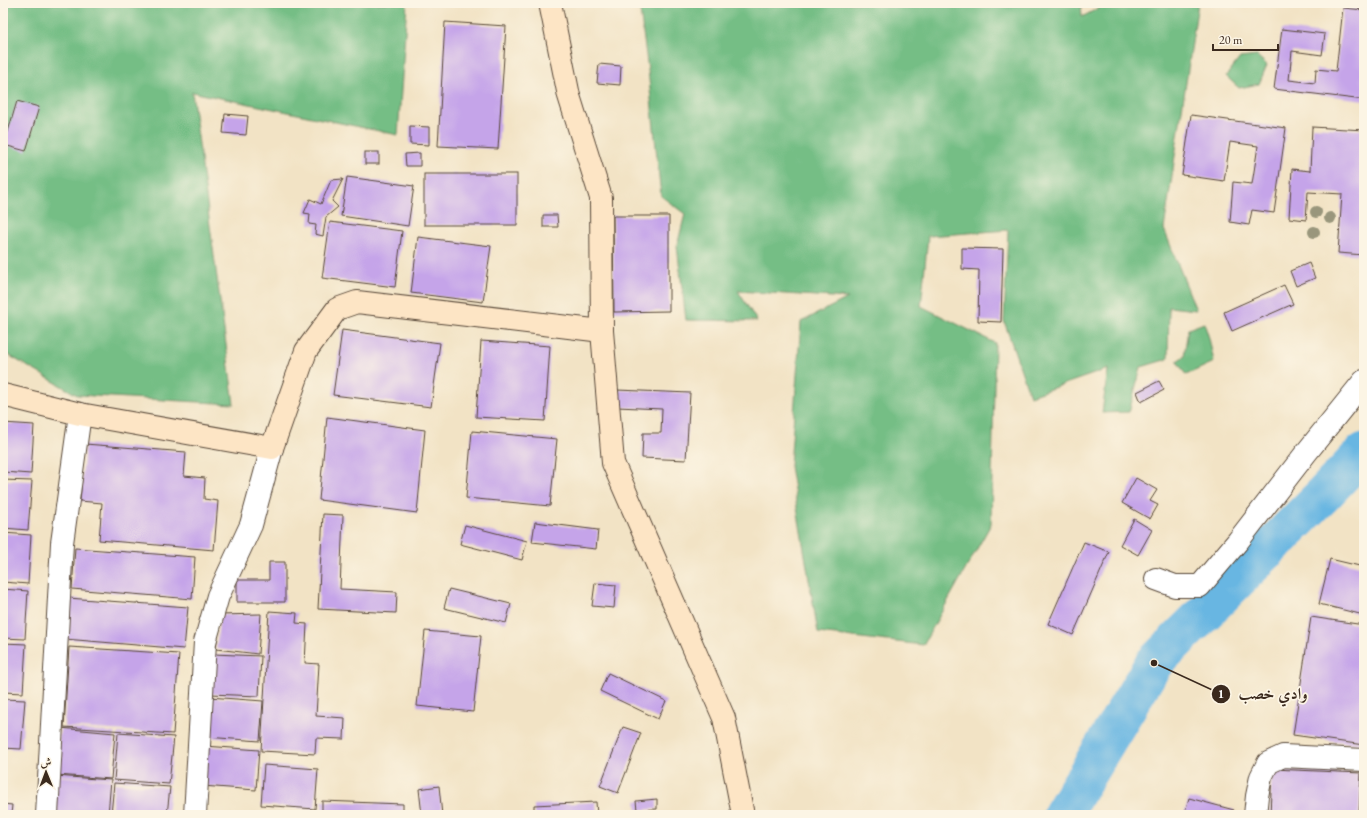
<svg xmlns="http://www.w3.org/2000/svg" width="1367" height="818" viewBox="0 0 1367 818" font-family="'EB Garamond',Amiri,serif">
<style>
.forest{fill:#74be85;stroke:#587452}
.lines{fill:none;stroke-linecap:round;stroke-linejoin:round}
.river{stroke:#67b6e2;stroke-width:39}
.building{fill:#c5a4e9}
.street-casing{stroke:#564637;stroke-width:24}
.secondary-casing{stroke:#564637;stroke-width:24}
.street{stroke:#fff;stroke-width:22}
.secondary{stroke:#fde5c5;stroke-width:22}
.tree{fill:#99967b}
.leader{fill:none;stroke:#3b2a1e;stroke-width:1.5}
.callout-dot{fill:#3b2a1e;stroke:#fcf5e5;stroke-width:1.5}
.mark-label{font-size:12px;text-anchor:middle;font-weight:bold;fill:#fff}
.callout-label{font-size:16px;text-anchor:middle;font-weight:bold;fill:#3b2a1e;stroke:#fcf5e5;stroke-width:3.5;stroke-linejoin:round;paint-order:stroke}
</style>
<rect width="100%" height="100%" fill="#fcf5e5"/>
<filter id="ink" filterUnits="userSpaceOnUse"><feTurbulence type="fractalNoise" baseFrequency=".025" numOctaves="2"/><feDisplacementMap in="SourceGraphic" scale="8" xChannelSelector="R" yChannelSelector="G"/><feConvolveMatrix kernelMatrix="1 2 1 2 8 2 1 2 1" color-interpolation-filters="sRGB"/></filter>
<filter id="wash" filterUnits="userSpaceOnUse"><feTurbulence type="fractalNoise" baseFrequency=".012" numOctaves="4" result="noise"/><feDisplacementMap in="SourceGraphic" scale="16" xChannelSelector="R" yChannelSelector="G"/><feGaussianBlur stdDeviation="0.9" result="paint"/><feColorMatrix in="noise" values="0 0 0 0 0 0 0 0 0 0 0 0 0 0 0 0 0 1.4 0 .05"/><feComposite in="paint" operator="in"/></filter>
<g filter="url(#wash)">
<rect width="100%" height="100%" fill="#f2e3c5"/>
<!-- forest -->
<g class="forest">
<path d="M3,3h404l-9,132 -206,-43 42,312 -157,-9 -74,-43z"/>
<path d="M639,3h442l1,14 26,-14h90l-34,226 32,81 -27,-3 -1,52 -27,8 -12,45 -27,1 6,-44 -78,27 -26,-75 4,-91 -80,6 -7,70 74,37 -4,181 -68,121 -105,-12 -28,-167 11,-144 47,-24 -110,-7 19,30 -71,-1 -9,-74 8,-32 -24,-18 -13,-126z"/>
<path d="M1257,56l10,9 -8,19 -20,4 -13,-12 14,-18z"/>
<path d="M1204,323l5,15 5,24 -28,13 -9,-14 7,-5 4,-27z"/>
</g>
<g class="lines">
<!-- river -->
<path class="river" d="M1062,815l92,-152 168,-167 42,-44"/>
</g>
<g id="blocks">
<!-- building -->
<g class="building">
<path d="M1343,8l21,2v90l-90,-11 8,-60 43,5 -3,21 -30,-4 -3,29 26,3 1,-14 20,2z"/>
<path d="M445,22l61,4 -8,123 -60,-3z"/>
<path d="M599,64l22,2 -1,19 -23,-2z"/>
<path d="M17,101l22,6 -13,44 -22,-6z"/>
<path d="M225,114l23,2 -2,19 -23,-2z"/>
<path d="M1191,115l95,13 -12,85 -22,-3 -3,15 -19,-3 3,-40 19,2 6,-38 -28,-4 -6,39 -42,-6z"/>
<path d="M410,126l19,1v18l-19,-1z"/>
<path d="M1312,127l52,3v125l-26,-2 4,-59 -34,-2 -2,28 -17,-2 3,-49 18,2z"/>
<rect x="365" y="152" width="14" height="12"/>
<path d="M420,153v13h-14l-1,-12z"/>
<rect x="424" y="174" width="93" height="51"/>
<path d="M347,177l67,9 -6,40 -67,-10z"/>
<path d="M343,179l-11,22 6,6 -12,10 -3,19 -8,-2 1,-9 -7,-1 1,-10 -6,-1 6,-14 11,5 10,-24z"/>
<path d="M543,215h14l1,12h-15z"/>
<path d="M613,216h56v95l-55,1z"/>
<path d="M330,222l72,9 -7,56 -73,-9z"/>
<path d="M418,237l73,9 -8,56 -72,-9z"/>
<path d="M962,248l41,1 -2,73 -23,-1 1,-51 -17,-1z"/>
<path d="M1309,263l6,15 -19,8 -6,-15z"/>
<path d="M1284,285l9,19 -61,27 -8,-19z"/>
<path d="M342,330l98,13 -9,64 -98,-12z"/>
<path d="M481,341l69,5 -5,75 -69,-4z"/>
<path d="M1159,381l5,9 -23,12 -4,-10z"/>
<path d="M617,390l73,3 -4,67 -44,-2 1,-25h18l1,-24 -45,-2z"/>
<path d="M327,417l98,13 -8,83 -98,-13z"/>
<path d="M3,423l31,2 -3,49 -28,-2z"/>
<path d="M472,431l85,8 -7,67 -84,-8z"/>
<path d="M85,444l101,8 -2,24 21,2 -1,21 14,2 -4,49 -115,-10 3,-37 -22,-2z"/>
<path d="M1136,478l21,12 -7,11 8,4 -8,14 -28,-16z"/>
<path d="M3,480l29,1 -4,49 -25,-2z"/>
<path d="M323,514l20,1 -3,74 57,3 -1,21 -78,-4z"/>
<path d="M1134,519l18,11 -14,25 -18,-10z"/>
<path d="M535,522l63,8 -2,19 -64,-7z"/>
<path d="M465,525l62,16 -5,19 -62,-16z"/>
<path d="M3,533l28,2 -3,49 -25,-2z"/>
<path d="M1084,542l25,10 -36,83 -25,-11z"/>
<path d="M75,548l120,9 -3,42 -120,-10z"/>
<path d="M1330,559l34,8v48l-45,-11z"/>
<path d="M269,562h16v40h-48v-22h32z"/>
<path d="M595,583l21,2 -2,23 -22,-2z"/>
<path d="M3,589l25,2 -3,48 -22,-1z"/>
<path d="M449,589l62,15 -5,19 -62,-15z"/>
<path d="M68,598l120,9 -4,42 -119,-10z"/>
<path d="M269,611l28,2 -1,10 11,1 -2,39 14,1 -3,52 29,2 -1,21 -28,-1 -1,16 -54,-3z"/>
<path d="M261,614l-3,40 -42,-5 4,-34z"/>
<path d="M1311,617l53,8v120l-71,-10z"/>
<path d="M425,631l56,5 -8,76 -56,-6z"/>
<path d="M3,643l23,1 -3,49 -20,-1z"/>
<path d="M69,647l110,7 -6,80 -109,-7z"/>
<path d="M213,654l48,2 -2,40 -49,-2z"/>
<path d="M608,673l58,28 -8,18 -58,-28z"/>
<path d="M209,697l54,4 -3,40 -54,-4z"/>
<path d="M3,699l22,1 -4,49 -18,-1z"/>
<path d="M623,727l18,6 -23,60 -18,-7z"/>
<path d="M60,728l55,5 -4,46 -55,-4z"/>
<path d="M118,733l56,4 -5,47 -55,-4z"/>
<path d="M205,746l54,4 -3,40 -54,-4z"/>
<path d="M264,765l54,4 -3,40 -54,-4z"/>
<path d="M1272,769l89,4 -2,42h-89z"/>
<path d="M55,776l56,4 -3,35h-56z"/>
<path d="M114,783l56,4 -3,28h-56z"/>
<path d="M439,786l3,29h-20l-3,-26z"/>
<path d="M1189,798l45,12 -1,5h-49z"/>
<path d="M657,799v10l-20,1 -1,-9z"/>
<path d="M322,801l81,3v11h-81z"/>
<path d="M596,802l1,13h-63v-10z"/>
<path d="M3,804l9,1 -1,10h-8z"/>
</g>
</g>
</g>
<g filter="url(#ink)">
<use href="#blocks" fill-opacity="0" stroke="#564637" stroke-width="1"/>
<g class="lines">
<defs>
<g id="street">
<path d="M1156,579l19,7h25l38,-45 68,-88 58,-72"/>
<path d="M47,815l15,-272 18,-129"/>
<path d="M195,815l10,-173 13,-46 33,-71 21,-77"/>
<path d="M1255,815l2,-19 4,-19 7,-14 15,-7 81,4"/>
</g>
<g id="secondary">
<path d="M550,3l19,93 32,102 1,133 11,132 111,255 19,97"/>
<path d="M3,395l77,19 192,34 34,-97 31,-42 20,-7 245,29"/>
</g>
</defs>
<!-- street casing -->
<use href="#street" class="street-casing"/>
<!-- secondary casing -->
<use href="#secondary" class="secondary-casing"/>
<!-- street -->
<use href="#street" class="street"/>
<!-- secondary -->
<use href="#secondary" class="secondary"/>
</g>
<!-- trees -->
<g class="tree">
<circle cx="1316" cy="212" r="6"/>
<circle cx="1330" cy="218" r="6"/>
<circle cx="1314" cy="232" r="6"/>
</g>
</g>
<!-- callouts -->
<path class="leader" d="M1154 663L1221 694"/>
<g class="callout-dot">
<circle cx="1154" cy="663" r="4"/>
<circle cx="1221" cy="694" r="10"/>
</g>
<g class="mark-label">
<text x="1221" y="698">1</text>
</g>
<g class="callout-label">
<text x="1273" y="699">وادي خصب</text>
</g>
<!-- margin -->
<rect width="1367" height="818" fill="none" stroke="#fcf5e5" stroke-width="16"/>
<!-- north arrow -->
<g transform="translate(46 772) rotate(359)" stroke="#fcf5e5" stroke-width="3" paint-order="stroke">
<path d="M0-3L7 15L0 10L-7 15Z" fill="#3b2a1e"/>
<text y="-6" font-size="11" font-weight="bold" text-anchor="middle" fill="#3b2a1e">ش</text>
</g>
<!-- scale -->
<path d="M1213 44v6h65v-6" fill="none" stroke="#3b2a1e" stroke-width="2"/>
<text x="1219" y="44" font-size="12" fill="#3b2a1e" stroke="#fcf5e5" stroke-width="3" paint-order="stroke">20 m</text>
</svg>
